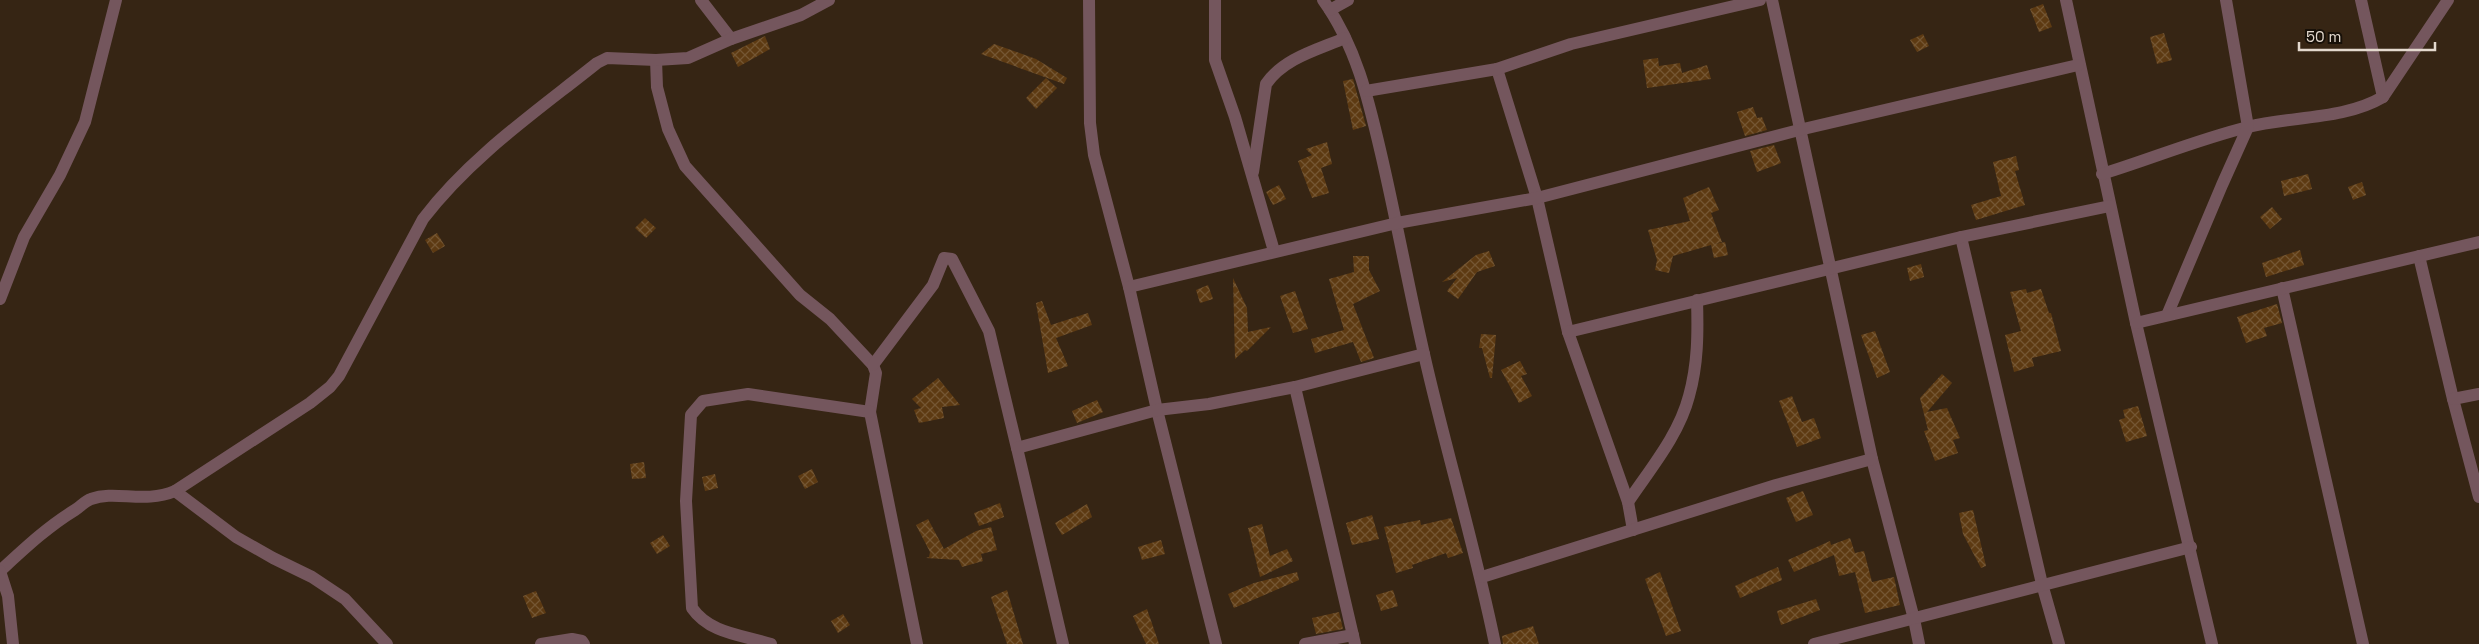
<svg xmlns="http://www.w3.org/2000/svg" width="2479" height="644" viewBox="0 0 2479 644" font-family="'Space Grotesk',sans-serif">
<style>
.building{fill:url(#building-cross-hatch)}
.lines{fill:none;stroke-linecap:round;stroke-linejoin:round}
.street{stroke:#74565d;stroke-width:12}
</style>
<defs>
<pattern id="building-cross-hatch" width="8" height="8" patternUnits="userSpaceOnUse" patternTransform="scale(1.25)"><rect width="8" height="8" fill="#5d3a12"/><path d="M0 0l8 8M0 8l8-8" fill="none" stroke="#745633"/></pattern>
</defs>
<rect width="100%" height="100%" fill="#362514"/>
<!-- building -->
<g class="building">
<path d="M2043,4l9,23 -13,5 -9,-23z"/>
<path d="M2164,33l8,27 -15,4 -7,-27z"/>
<path d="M1923,34l6,12 -12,6 -7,-12z"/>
<path d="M765,36l5,13 -32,18 -7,-14z"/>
<path d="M994,44l42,15 31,19 -3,6 -83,-30z"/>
<path d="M1658,58l1,8 21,-3 2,10 25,-8 4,14 -64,9 -4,-28z"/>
<path d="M1046,78l11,10 -21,21 -10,-11z"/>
<path d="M1353,79l13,47 -13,4 -10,-49z"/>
<path d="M1753,107l4,11 5,-1 5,13 -22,6 -8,-24z"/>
<path d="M1327,142l5,22 -11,4 8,25 -17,5 -14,-37 14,-6 -6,-6z"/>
<path d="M1774,145l7,18 -24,9 -7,-21z"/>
<path d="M2016,156l3,14 -4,1 10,34 -49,15 -5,-15 30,-9 -8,-34z"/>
<path d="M2308,174l4,15 -28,7 -3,-15z"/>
<path d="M2362,182l4,13 -13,5 -5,-13z"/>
<path d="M1279,185l7,14 -13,6 -7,-13z"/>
<path d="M1709,187l10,23 -8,3 11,29 -8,2 11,-2 3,13 -14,3 -3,-13 -38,11 -4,17 -14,-3 2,-10 -9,-30 42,-9 -7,-23z"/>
<path d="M2272,207l10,12 -12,10 -10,-12z"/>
<path d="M645,218l11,10 -10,10 -11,-10z"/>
<path d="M437,233l8,13 -12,7 -8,-13z"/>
<path d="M2300,250l4,15 -38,12 -4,-14z"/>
<path d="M1489,251l6,15 -18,6 -19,27 -11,-8 10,-13 -15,4 34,-27z"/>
<path d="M1353,256h16v14l11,21 -27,13 21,54 -13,4 -8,-20 -38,11 -4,-14 33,-9 -15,-51 25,-7z"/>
<path d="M1921,264l3,13 -14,4 -3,-13z"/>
<path d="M1233,278l14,30 1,24 23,-5 -24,24 -2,-1 -10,9z"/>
<path d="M1208,285l5,14 -13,4 -4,-13z"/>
<path d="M2026,289l1,4 14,-4 8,24h2l10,38 -29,7 2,8 -20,6 -9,-37 16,-4 -11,-39z"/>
<path d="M1295,291l13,38 -15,4 -13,-37z"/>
<path d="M1042,301l9,24 37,-12 4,12 -36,13 12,28 -20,7 -12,-70z"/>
<path d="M2277,304l5,19 -18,5 3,8 -21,7 -9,-26z"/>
<path d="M1875,331l15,41 -13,6 -16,-43z"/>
<path d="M1481,334l15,1 -4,43h-2l-8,-30h-3z"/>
<path d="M1520,361l7,13 -6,2 11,20 -13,7 -18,-33z"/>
<path d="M1942,374l10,9 -25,29 20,-4 13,30 -7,2 5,13 -23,8 -11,-30 4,-1 -8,-32z"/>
<path d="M938,378l22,27 -18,2 2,11 -25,5 -5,-13 7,-2 -9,-9z"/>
<path d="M1792,396l10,26 12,-4 7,20 -24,9 -18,-46z"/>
<path d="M1097,400l6,12 -26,11 -5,-12z"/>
<path d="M2138,406l9,30 -21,6 -7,-22 6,-2 -2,-8z"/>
<path d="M644,462l2,16 -14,1 -2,-15z"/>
<path d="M812,469l6,13 -13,7 -7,-13z"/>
<path d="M715,474l3,14 -13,3 -3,-14z"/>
<path d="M1803,491l10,24 -17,7 -10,-24z"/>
<path d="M1000,503l4,14 -25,9 -5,-13z"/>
<path d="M1087,504l5,13 -30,18 -7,-12z"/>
<path d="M1973,510l13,56 -5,2 -18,-34 -4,-21z"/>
<path d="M1372,515l7,24 -27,6 -6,-22z"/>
<path d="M1451,518l12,35 -15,5 -2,-5 -34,12 1,3 -17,5 -12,-46 36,-7 1,5z"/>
<path d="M928,519l16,30 32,-18 15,-4 6,23 -16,4 2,7 -21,6 -3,-7 -33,-2 3,-1 1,-5 -14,-27z"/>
<path d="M1262,524l8,32 17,-7 6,12 -33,16 -12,-49z"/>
<path d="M663,535l7,11 -13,8 -7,-11z"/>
<path d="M1850,538l5,15 9,-2 8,31 22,-5 6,28 -35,8 -10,-41 -16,4 -5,-21 -40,17 -6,-12 42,-19 1,4z"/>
<path d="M1161,540l4,14 -23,6 -4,-13z"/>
<path d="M1778,567l4,13 -42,18 -5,-12z"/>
<path d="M1297,572l2,8 -65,28 -6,-14 26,-11z"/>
<path d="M1660,572l21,59 -15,5 -21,-57z"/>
<path d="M1007,590l16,54h-16l-16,-47z"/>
<path d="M1393,590l5,16 -17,5 -5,-16z"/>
<path d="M536,591l10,22 -14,5 -9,-22z"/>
<path d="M1816,599l4,11 -39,15 -4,-14z"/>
<path d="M1147,609l12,35h-13l-13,-28z"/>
<path d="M1339,612l4,17 -27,5 -4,-16z"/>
<path d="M843,614l7,11 -12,8 -7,-12z"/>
<path d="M1533,626l6,18h-36l-1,-8z"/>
</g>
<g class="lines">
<!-- street -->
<g class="street">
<path d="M701,0l30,39"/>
<path d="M1089,0l1,123 4,32 35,132 28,123 59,234"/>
<path d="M1215,0v60l20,57 39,134"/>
<path d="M1323,0c34,47 46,102 59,158 15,65 27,131 42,196 22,97 51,192 71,290"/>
<path d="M1772,0l100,459 42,160 5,25"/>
<path d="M2066,0l70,323 76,321"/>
<path d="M2361,0l22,97"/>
<path d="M1330,10l18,-10"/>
<path d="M656,60l1,27 11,42 17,37 115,129 30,24 43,46 3,8 -6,39 47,232"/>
<path d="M1497,69l40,129 31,134 60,170 5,28"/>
<path d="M1366,91l131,-22 74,-25 189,-44"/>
<path d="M1253,172l13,-88c18,-26 51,-34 79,-46"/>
<path d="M2102,174c49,-15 97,-35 146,-47 43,-11 96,-7 135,-30l65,-97"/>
<path d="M1961,237l81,347 17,60"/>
<path d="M2419,256l34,143 26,98"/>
<path d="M1129,287l268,-64 140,-25 262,-68 279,-65"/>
<path d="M2282,288l81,356"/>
<path d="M0,299l24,-62 36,-62 25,-53 31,-122"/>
<path d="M2168,313l54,-128 26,-58 -22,-127"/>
<path d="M2136,323l343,-81"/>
<path d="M1568,332l393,-95 149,-31"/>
<path d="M873,365l60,-80 11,-27 8,1 37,72 28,117"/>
<path d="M1295,387l60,257"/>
<path d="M2453,399l26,-5"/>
<path d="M175,491l61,46 37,21 39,19 33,22 42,45"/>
<path d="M1628,502c22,-33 51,-67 61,-106 9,-32 9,-63 8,-96"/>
<path d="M0,571c24,-22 47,-44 75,-61 5,-3 10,-9 16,-11 25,-9 53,5 84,-8l135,-88 20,-16 9,-11 84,-157c47,-62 114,-108 174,-156l10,-5 49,2 32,-2 43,-19 70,-24 28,-15"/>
<path d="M0,571l8,25 5,48"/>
<path d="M1482,577l294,-92 96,-26"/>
<path d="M541,644l31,-5 10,2 2,3"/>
<path d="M771,644c-28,-9 -61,-10 -79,-36l-6,-107 5,-86 12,-14 45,-7 122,18"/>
<path d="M1063,644l-46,-196 140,-38 52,-6 86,-17 129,-33"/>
<path d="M1305,644l48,-9"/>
<path d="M1814,644l377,-97"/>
</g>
</g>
<!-- scale -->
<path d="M2299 42v8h136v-8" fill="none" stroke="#e4d9ce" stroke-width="2.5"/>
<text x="2306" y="42" font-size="15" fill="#e4d9ce" stroke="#171008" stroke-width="4" paint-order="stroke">50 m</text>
</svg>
